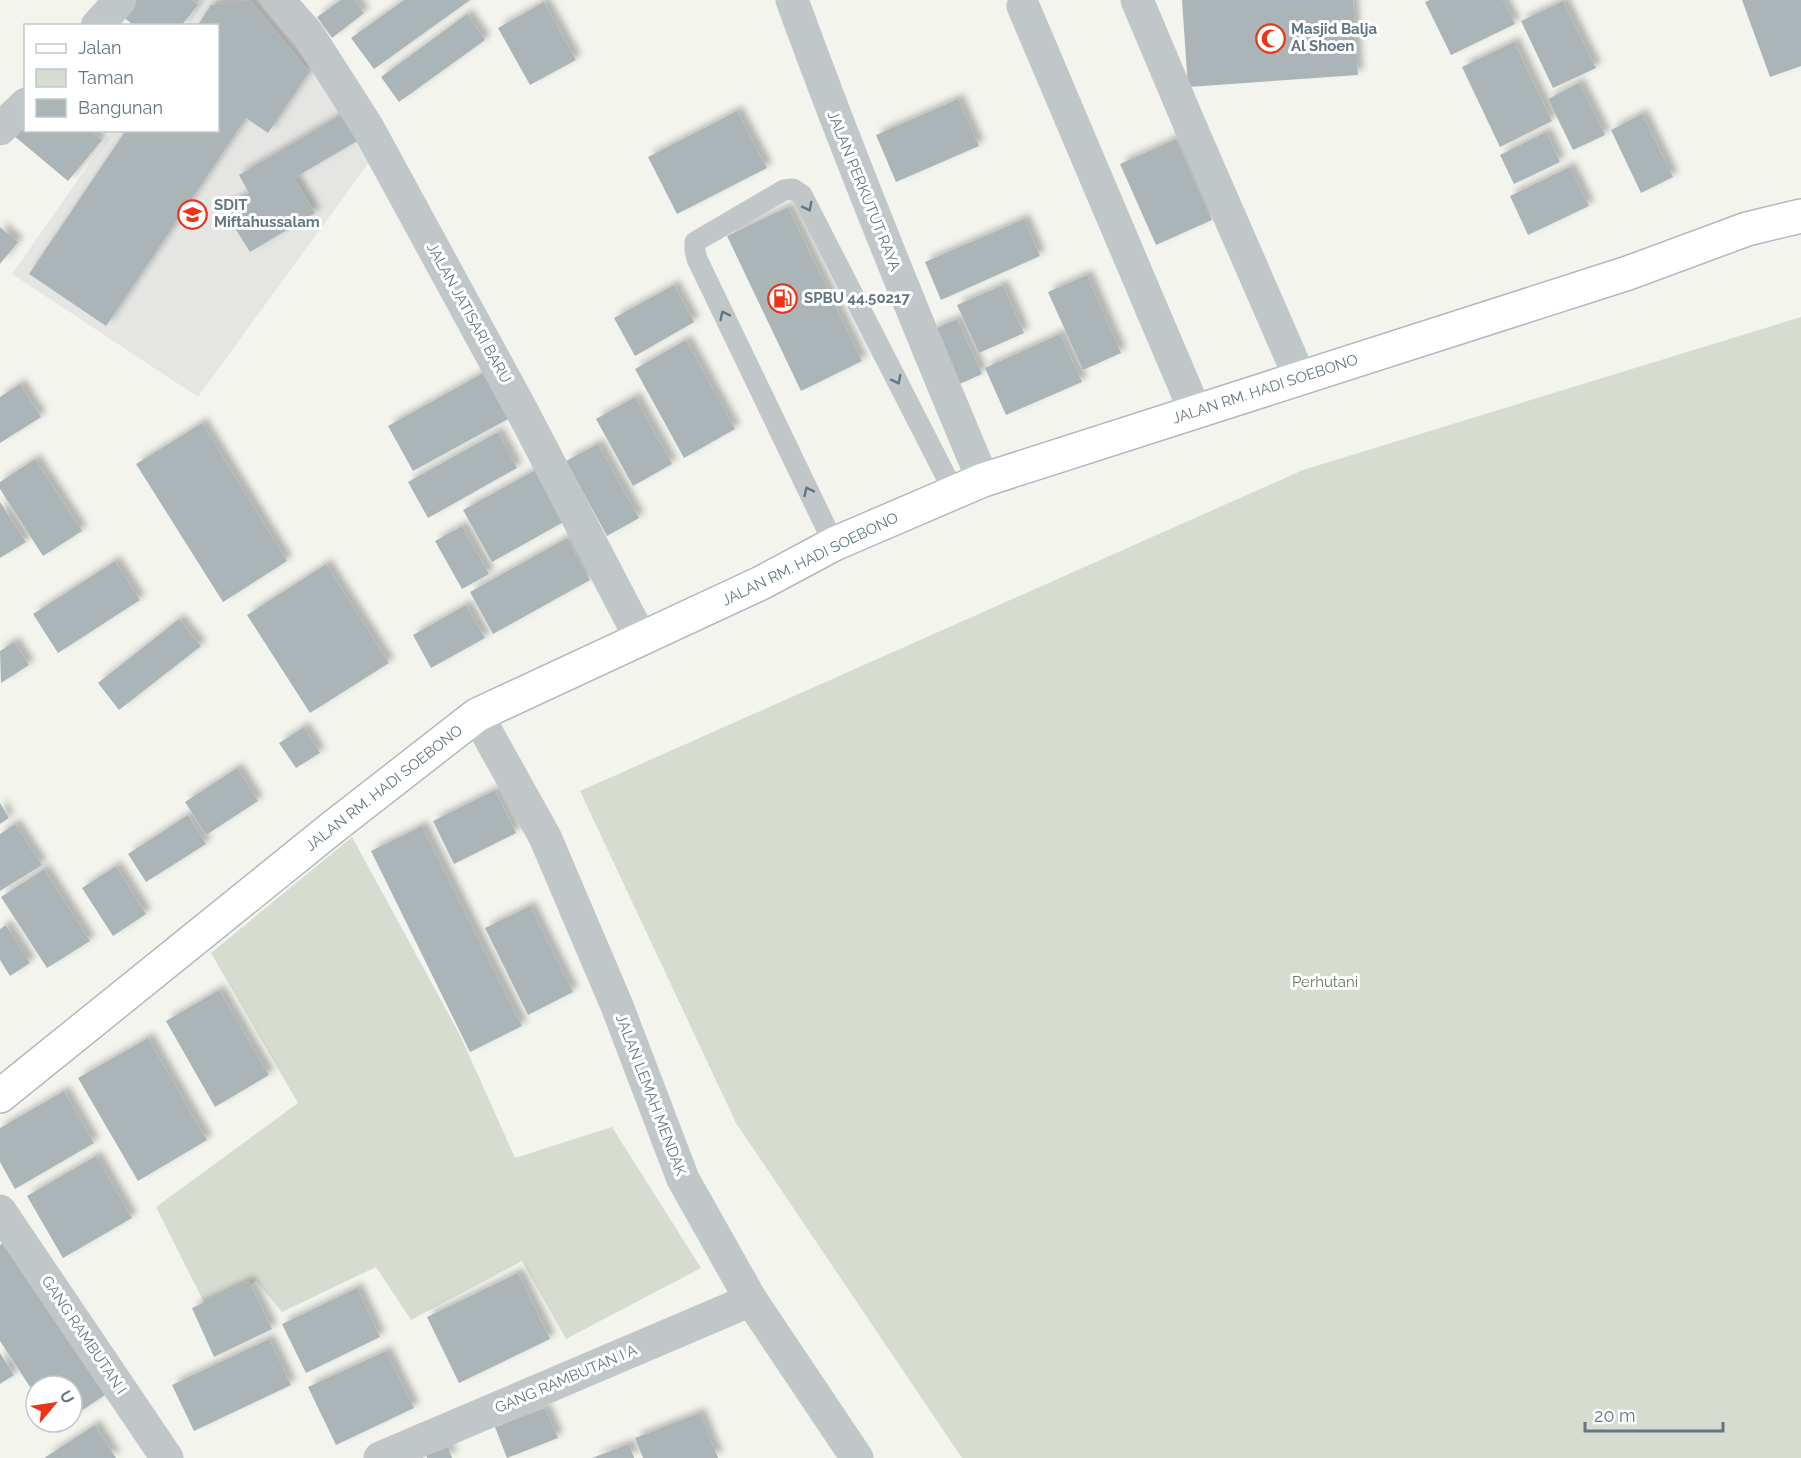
<svg xmlns="http://www.w3.org/2000/svg" width="1801" height="1458" viewBox="0 0 1801 1458" font-family="Raleway,sans-serif">
<style>
.built{fill:#e5e5e3}
.green{fill:#d6dcd0}
.building{fill:#abb5b8;filter:url(#shadow)}
.lines{fill:none;stroke-linecap:round;stroke-linejoin:round}
.primary-casing{stroke:#b4b9bc;stroke-width:36}
.service{stroke:#c1c6c8;stroke-width:21}
.minor{stroke:#c1c6c8;stroke-width:33}
.primary{stroke:#fff;stroke-width:33}
.oneway{stroke:#617783}
.labels{text-anchor:middle;dominant-baseline:central;stroke-width:6;stroke-linejoin:round;paint-order:stroke}
.poi-label{font-size:15px;font-weight:bold;fill:#617783;stroke:#fff;text-anchor:start}
.street-label{font-size:15px;fill:#617783;stroke:#fff}
.park-label{font-size:15px;fill:#687a60;stroke:#fff}
</style>
<defs>
<filter id="shadow"><feDropShadow dx="5.5" dy="-5.5" stdDeviation="3" flood-color="#0004"/></filter>
</defs>
<rect width="100%" height="100%" fill="#f4f4ef"/>
<!-- built -->
<path class="built" d="M202,0h62l111,154 -177,243 -186,-123 100,-143 106,-1v-104l-33,-1z"/>
<!-- green -->
<g class="green">
<path d="M1801,317v1141h-839l-226,-335 -156,-332 723,-321z"/>
<path d="M352,837l108,198 55,123 97,-31 89,141 -135,71 -44,-78 -111,59 -35,-53 -94,45 -26,-31 -49,27 -51,-101 142,-104 -87,-150z"/>
</g>
<!-- building -->
<g class="building">
<path d="M132,0h60l6,5 -17,21h-47l-14,-12z"/>
<path d="M250,0l59,72 -41,61 -22,-15 -140,208 -77,-52 97,-144h92v-104h-21l14,-21z"/>
<path d="M341,0h14l9,13 -32,25 -15,-21z"/>
<path d="M404,0h66l-96,69 -23,-31z"/>
<path d="M1182,0h171l5,75 -170,12z"/>
<path d="M1430,0h73l12,24 -64,31 -26,-53z"/>
<path d="M1742,0h59v66l-31,11z"/>
<path d="M1563,1l33,67 -43,20 -32,-67z"/>
<path d="M544,2l32,58 -46,25 -32,-57z"/>
<path d="M467,14l18,26 -86,62 -18,-25z"/>
<path d="M1514,42l38,79 -52,26 -38,-80z"/>
<path d="M1579,83l26,52 -32,15 -25,-51z"/>
<path d="M958,99l21,47 -83,36 -20,-47z"/>
<path d="M737,111l30,57 -90,46 -29,-57z"/>
<path d="M344,113l15,27 -65,38 21,35 -65,39 -27,-43 26,-16 -10,-18z"/>
<path d="M1642,114l31,63 -32,16 -30,-63z"/>
<path d="M26,119v11h64l12,10 -34,41 -55,-46z"/>
<path d="M1546,132l14,30 -46,22 -14,-29z"/>
<path d="M1176,139l36,81 -56,25 -36,-81z"/>
<path d="M1570,167l19,39 -61,29 -18,-39z"/>
<path d="M788,207l74,154 -61,30 -74,-155z"/>
<path d="M1024,219l16,37 -99,44 -16,-38z"/>
<path d="M0,227l18,15 -18,22z"/>
<path d="M1087,275l34,78 -38,17 -35,-78z"/>
<path d="M674,285l20,37 -59,34 -21,-38z"/>
<path d="M1003,285l21,48 -45,20 -22,-48z"/>
<path d="M957,319l25,55 -27,12 -25,-55z"/>
<path d="M1060,334l22,48 -76,33 -21,-47z"/>
<path d="M686,340l49,89 -51,29 -49,-89z"/>
<path d="M483,373l25,46 -95,52 -25,-45z"/>
<path d="M20,384l21,33 -41,26v-46z"/>
<path d="M635,397l37,67 -39,22 -37,-67z"/>
<path d="M202,423l85,138 -64,41 -87,-138z"/>
<path d="M498,432l19,36 -89,50 -20,-36z"/>
<path d="M598,444l41,74 -32,18 -41,-75z"/>
<path d="M35,459l47,72 -39,25 -43,-67v-7z"/>
<path d="M539,468l28,52 -75,42 -29,-52z"/>
<path d="M0,502l26,40 -26,16z"/>
<path d="M462,526l27,48 -27,15 -27,-48z"/>
<path d="M567,538l23,42 -97,54 -23,-42z"/>
<path d="M115,561l25,39 -82,53 -25,-39z"/>
<path d="M326,564l63,99 -79,50 -63,-98z"/>
<path d="M466,605l19,33 -54,30 -18,-33z"/>
<path d="M179,619l22,27 -82,64 -21,-27z"/>
<path d="M14,642l15,23 -28,18 -1,-32z"/>
<path d="M304,727l16,26 -24,15 -17,-25z"/>
<path d="M237,768l21,33 -52,34 -21,-33z"/>
<path d="M495,790l21,43 -62,31 -21,-43z"/>
<path d="M0,803l9,15 -9,6z"/>
<path d="M188,815l18,29 -60,38 -18,-28z"/>
<path d="M15,824l27,41 -42,26v-57z"/>
<path d="M422,826l100,200 -52,26 -99,-201z"/>
<path d="M116,866l30,48 -33,22 -31,-48z"/>
<path d="M44,869l46,72 -43,27 -46,-71z"/>
<path d="M530,906l43,86 -45,23 -43,-87z"/>
<path d="M6,925l24,38 -20,13 -10,-16v-31z"/>
<path d="M219,990l50,85 -54,32 -49,-86z"/>
<path d="M148,1038l59,102 -69,41 -60,-103z"/>
<path d="M64,1091l30,52 -79,46 -15,-27v-34z"/>
<path d="M96,1156l36,62 -69,40 -36,-62z"/>
<path d="M8,1240l100,153 -36,24v-31h-36v10l-36,-55v-96z"/>
<path d="M518,1273l32,66 -91,44 -32,-66z"/>
<path d="M249,1281l23,48 -58,28 -22,-49z"/>
<path d="M357,1288l23,49 -74,36 -24,-49z"/>
<path d="M269,1339l22,46 -97,46 -22,-46z"/>
<path d="M386,1351l28,57 -78,37 -28,-58z"/>
<path d="M0,1353l14,22 -14,9z"/>
<path d="M545,1408l13,30 -51,20 -12,-31z"/>
<path d="M700,1413l18,45h-75l-8,-20z"/>
<path d="M95,1425l21,33h-72z"/>
<path d="M629,1444l5,14h-42z"/>
<path d="M448,1447l4,11h-25l-1,-3z"/>
</g>
<g class="lines">
<defs>
<path id="primary" d="M0,1096l332,-268 145,-113 284,-132 73,-39 149,-64 645,-207 119,-44 54,-13"/>
</defs>
<!-- primary casing -->
<use href="#primary" class="primary-casing"/>
<!-- service -->
<path class="service" d="M834,544l-137,-285 -2,-9v-8l89,-52 9,-1 9,6 152,297"/>
<!-- minor -->
<g class="minor">
<path d="M278,0l30,34 60,94 153,281 120,230"/>
<path d="M792,0c59,162 124,321 191,480"/>
<path d="M1137,0l54,128 109,250"/>
<path d="M1023,6l172,405"/>
<path d="M97,26l23,-26"/>
<path d="M0,129l26,-25"/>
<path d="M477,715l68,122 72,169 66,173 68,121 106,158"/>
<path d="M0,1211l167,247"/>
<path d="M380,1458l371,-158"/>
</g>
<!-- primary -->
<use href="#primary" class="primary"/>
</g>
<!-- one-way arrows -->
<defs><path id="oneway-chevron" d="M-2-3.5L2.5 0L-2 3.5" fill="none" stroke-width="1.6" stroke-linecap="round" stroke-linejoin="round" transform="scale(1.5)"/></defs>
<g class="oneway">
<use href="#oneway-chevron" transform="translate(808 207) rotate(63)"/>
<use href="#oneway-chevron" transform="translate(724 315) rotate(-116)"/>
<use href="#oneway-chevron" transform="translate(897 380) rotate(63)"/>
<use href="#oneway-chevron" transform="translate(808 491) rotate(-116)"/>
</g>
<!-- icons -->
<defs>
<symbol id="mosque-ring" viewBox="-11 -11 22 22"><circle r="9.5" fill="#fff" stroke="#ee3416" stroke-width="1.5"/><path d="M3.5-4.9A6 6 0 1 0 3.5 4.9A5 5 0 1 1 3.5-4.9Z" fill="#ee3416"/></symbol>
<symbol id="school-ring" viewBox="-11 -11 22 22"><circle r="9.5" fill="#fff" stroke="#ee3416" stroke-width="1.5"/><path d="M0-5L7-2L0 1L-7-2ZM-4 1L0 2.5L4 1V4Q0 6-4 4Z" fill="#ee3416"/></symbol>
<symbol id="fuel-ring" viewBox="-11 -11 22 22"><circle r="9.5" fill="#fff" stroke="#ee3416" stroke-width="1.5"/><path d="M-5.5-6h7V0h2V4h1.3V-2.5L3-4.5l.8-.8L6-3V5H2.5V1h-1V6h-7ZM-4.2-4.7v3.2H.2V-4.7Z" fill="#ee3416"/></symbol>
</defs>
<g fill-rule="evenodd">
<use href="#mosque-ring" x="1254" y="22" width="33" height="33"/>
<use href="#school-ring" x="176" y="198" width="33" height="33"/>
<use href="#fuel-ring" x="766" y="282" width="33" height="33"/>
</g>
<g class="labels">
<!-- poi labels -->
<g class="poi-label">
<text x="1291" y="29">Masjid Balja<tspan x="1291" dy="17">Al Shoen</tspan></text>
<text x="214" y="205">SDIT<tspan x="214" dy="17">Miftahussalam</tspan></text>
<text x="804" y="298">SPBU 44.50217</text>
</g>
<!-- street labels -->
<g class="street-label">
<text transform="translate(864 191) rotate(68)">JALAN PERKUTUT RAYA</text>
<text transform="translate(469 313) rotate(61)">JALAN JATISARI BARU</text>
<text transform="translate(1265 389) rotate(-18)">JALAN RM. HADI SOEBONO</text>
<text transform="translate(810 559) rotate(-26)">JALAN RM. HADI SOEBONO</text>
<text transform="translate(384 788) rotate(-38)">JALAN RM. HADI SOEBONO</text>
<text transform="translate(651 1095) rotate(69)">JALAN LEMAH MENDAK</text>
<text transform="translate(84 1335) rotate(56)">GANG RAMBUTAN I</text>
<text transform="translate(566 1379) rotate(-23)">GANG RAMBUTAN I A</text>
</g>
<!-- park labels -->
<g class="park-label">
<text x="1325" y="982">Perhutani</text>
</g>
</g>
<!-- legend -->
<rect x="24" y="24" width="195" height="108" fill="#ffffff" stroke="#c0c9cd" stroke-width="1.5"/>
<rect x="36" y="44" width="30" height="9" fill="#ffffff" stroke="#c0c9cd" stroke-width="1.5"/>
<text x="78" y="54" font-size="18" fill="#617783">Jalan</text>
<rect x="36" y="69" width="30" height="18" fill="#d6dcd0" stroke="#c0c9cd" stroke-width="1.5"/>
<text x="78" y="84" font-size="18" fill="#617783">Taman</text>
<rect x="36" y="99" width="30" height="18" fill="#abb5b8" stroke="#c0c9cd" stroke-width="1.5"/>
<text x="78" y="114" font-size="18" fill="#617783">Bangunan</text>
<!-- north arrow -->
<g transform="translate(54 1404) rotate(61)"><circle r="28" fill="#ffffff" stroke="#c0c9cd" stroke-width="1.5"/>
<path d="M0-4.5L10 22L0 15L-10 22Z" fill="#ee3416"/>
<text y="-9" font-size="16" font-weight="bold" text-anchor="middle" fill="#617783">U</text>
</g>
<!-- scale -->
<path d="M1585 1422v9h138v-9" fill="none" stroke="#617783" stroke-width="3"/>
<text x="1594" y="1422" font-size="18" fill="#617783" stroke="#ffffff" stroke-width="4.5" paint-order="stroke">20 m</text>
</svg>
